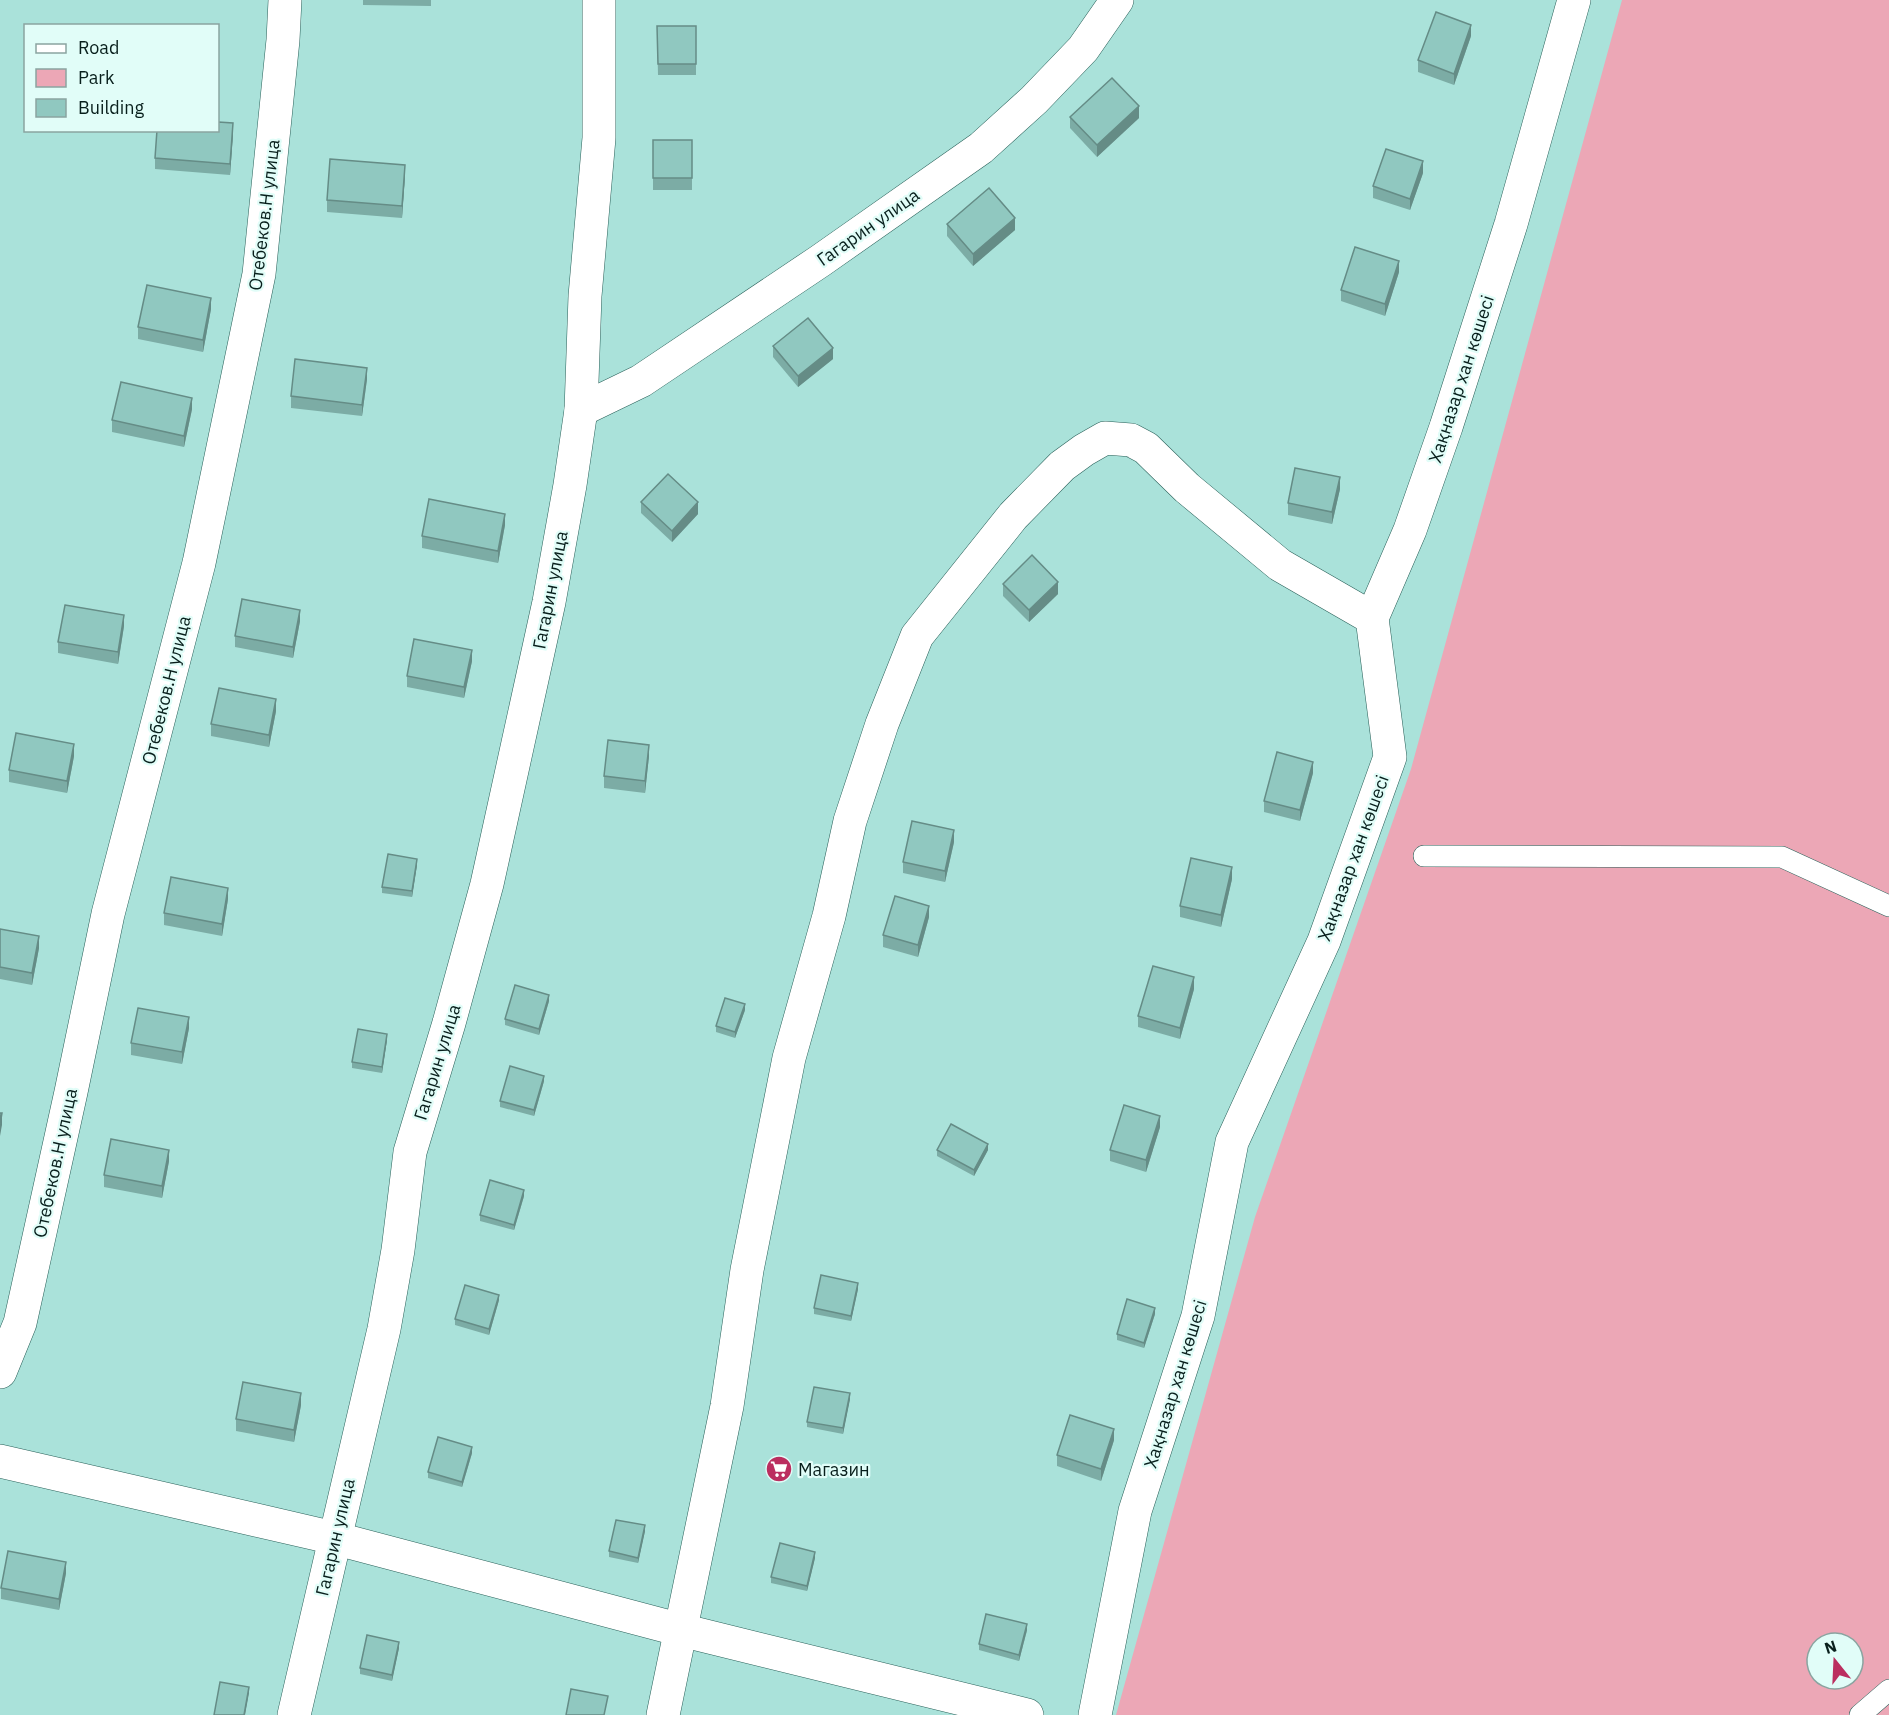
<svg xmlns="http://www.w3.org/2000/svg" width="1889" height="1715" viewBox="0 0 1889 1715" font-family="'IBM Plex Sans',sans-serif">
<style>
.green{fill:#eca7b6;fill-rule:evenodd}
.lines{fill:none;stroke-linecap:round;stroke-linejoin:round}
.lane-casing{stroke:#296059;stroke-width:22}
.street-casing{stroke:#296059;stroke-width:34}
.lane{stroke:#fff;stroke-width:21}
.street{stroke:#fff;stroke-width:33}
.wall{fill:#7caca5}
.shaded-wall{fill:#658c86}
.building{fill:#90c8c0;stroke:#658c86;stroke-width:1.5}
.labels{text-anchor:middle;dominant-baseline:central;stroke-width:4.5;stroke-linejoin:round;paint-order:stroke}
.street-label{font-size:18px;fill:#081f1c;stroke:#e1fdf8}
.poi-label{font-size:18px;fill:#081f1c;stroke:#e1fdf8;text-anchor:start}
</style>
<rect width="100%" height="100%" fill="#aae2da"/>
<!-- green -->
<path class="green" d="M1622,0h267v1715h-773l139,-498 156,-448zM1817,1643h36v36h-36z"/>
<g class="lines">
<defs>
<g id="lane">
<path d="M1424,856l358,1 107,49"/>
<path d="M1860,1715l29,-25"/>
</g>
<g id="street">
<path d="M581,410l60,-29 179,-120 161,-113 53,-48 49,-51 34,-49"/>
<path d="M0,1372l20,-49 51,-231 37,-178 91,-351 60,-289 24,-234 2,-40"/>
<path d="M0,1461l334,77 347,92 346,85"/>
<path d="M294,1715l90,-386 14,-79 12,-98 39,-129 38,-139 62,-282 21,-117 11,-75 4,-114 14,-158v-138"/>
<path d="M663,1715l64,-309 20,-136 42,-212 40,-142 21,-95 32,-97 35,-88 96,-120 49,-50 22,-16 21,-12 26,2 15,8 41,40 93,77 92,53"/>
<path d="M1095,1715l40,-204 63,-195 34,-174 92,-201 66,-184 -18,-139 38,-88 36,-103 65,-203 63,-224"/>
</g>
</defs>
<!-- lane casing -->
<use href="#lane" class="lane-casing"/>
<!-- street casing -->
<use href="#street" class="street-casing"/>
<!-- lane -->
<use href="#lane" class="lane"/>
<!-- street -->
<use href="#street" class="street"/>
</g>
<!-- wall -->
<g class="wall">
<path d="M363,0h68v6l-68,-1z"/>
<path d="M657,26h39v49h-38z"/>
<path d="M1471,36l-17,49 -36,-13v-12z"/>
<path d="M1070,117l69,1 -42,39 -27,-29z"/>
<path d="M233,134l-3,41 -75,-6v-11z"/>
<rect x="653" y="140" width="39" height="50"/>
<path d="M1423,173l-13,37 -37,-12v-12z"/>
<path d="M405,176l-3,42 -75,-6v-12z"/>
<path d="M947,224l68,6 -42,36 -26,-30z"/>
<path d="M1399,272l-14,44 -44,-15v-11z"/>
<path d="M211,309l-8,43 -65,-13v-12z"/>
<path d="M773,346l60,13 -35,28 -25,-30z"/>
<path d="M367,379l-5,37 -71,-8v-12z"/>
<path d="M192,409l-8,38 -72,-15v-12z"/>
<path d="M1340,489l-8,35 -44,-9v-12z"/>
<path d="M641,502l57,12 -26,28 -31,-29z"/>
<path d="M505,525l-7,38 -76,-15v-12z"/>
<path d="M1003,584l55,10 -29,28 -26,-26z"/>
<path d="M300,621l-7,37 -58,-11v-11z"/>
<path d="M124,626l-6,38 -60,-11v-11z"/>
<path d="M472,661l-8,37 -57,-11v-11z"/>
<path d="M276,711l-7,36 -58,-11v-12z"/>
<path d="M74,756l-7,37 -58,-11v-12z"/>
<path d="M649,756l-4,37 -41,-5v-12z"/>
<path d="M1313,773l-13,48 -36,-9v-11z"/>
<path d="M954,842l-9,40 -42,-9v-11z"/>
<path d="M417,865l-5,32 -30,-4v-6z"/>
<path d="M1232,879l-11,48 -41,-10v-11z"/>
<path d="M228,899l-6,37 -58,-11v-12z"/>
<path d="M929,917l-11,40 -35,-10v-12z"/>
<path d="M0,929l39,19 -7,37 -32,-6z"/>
<path d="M1194,989l-14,50 -42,-12v-11z"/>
<path d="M549,1001l-10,34 -34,-10v-6z"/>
<path d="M745,1010l-10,28 -19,-6v-6z"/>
<path d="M189,1028l-7,36 -51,-9v-12z"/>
<path d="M387,1040l-5,33 -30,-5v-6z"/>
<path d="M544,1081l-10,35 -34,-9v-6z"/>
<path d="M1160,1127l-14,45 -36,-11v-11z"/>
<path d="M937,1150h51l-14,26 -37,-20z"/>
<path d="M169,1161l-7,37 -58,-11v-12z"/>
<path d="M524,1196l-10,34 -34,-9v-6z"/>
<path d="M858,1289l-7,32 -37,-7v-6z"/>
<path d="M499,1300l-10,35 -34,-10v-6z"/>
<path d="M1155,1314l-11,34 -27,-8v-6z"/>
<path d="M850,1399l-7,35 -36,-7v-5z"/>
<path d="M301,1405l-7,37 -58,-11v-12z"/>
<path d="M1114,1440l-13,41 -44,-15v-11z"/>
<path d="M472,1453l-10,34 -34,-9v-6z"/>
<path d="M645,1531l-7,32 -29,-6v-6z"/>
<path d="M815,1558l-8,33 -36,-8v-6z"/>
<path d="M66,1573l-7,37 -58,-11v-11z"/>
<path d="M1027,1630l-8,31 -40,-11v-6z"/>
<path d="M399,1648l-7,33 -32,-7v-6z"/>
</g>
<!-- shaded-wall -->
<g class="shaded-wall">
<path d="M1471,25v11l-17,49v-11z"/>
<path d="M1139,106v12l-42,39v-12z"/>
<path d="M233,123v11l-3,41v-11z"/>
<path d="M1423,161v12l-13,37v-11z"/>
<path d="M405,165v11l-3,42v-12z"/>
<path d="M1015,218v12l-42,36v-12z"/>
<path d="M1399,261v11l-14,44v-12z"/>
<path d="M211,298v11l-8,43v-12z"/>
<path d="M833,348v11l-35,28v-11z"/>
<path d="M367,368v11l-5,37v-11z"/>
<path d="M192,398v11l-8,38v-11z"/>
<path d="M1340,477v12l-8,35v-12z"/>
<path d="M698,502v12l-26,28v-11z"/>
<path d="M505,514v11l-7,38v-12z"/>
<path d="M1058,582v12l-29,28v-12z"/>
<path d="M300,610v11l-7,37v-11z"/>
<path d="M124,615v11l-6,38v-12z"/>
<path d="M472,650v11l-8,37v-11z"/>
<path d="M276,699v12l-7,36v-12z"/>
<path d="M74,744v12l-7,37v-12z"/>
<path d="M649,745v11l-4,37v-12z"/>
<path d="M1313,762v11l-13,48v-11z"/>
<path d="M954,830v12l-9,40v-11z"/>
<path d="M417,859v6l-5,32v-6z"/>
<path d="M1232,867v12l-11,48v-12z"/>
<path d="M228,888v11l-6,37v-12z"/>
<path d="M929,906v11l-11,40v-12z"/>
<path d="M39,936v12l-7,37v-12z"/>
<path d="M1194,977v12l-14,50v-11z"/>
<path d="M549,995v6l-10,34v-6z"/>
<path d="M745,1004v6l-10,28v-6z"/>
<path d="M189,1017v11l-7,36v-12z"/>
<path d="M387,1034v6l-5,33v-6z"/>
<path d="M544,1076v5l-10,35v-6z"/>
<path d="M2,1113v12l-2,11v-12z"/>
<path d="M1160,1116v11l-14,45v-12z"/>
<path d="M988,1144v6l-14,26v-6z"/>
<path d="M169,1150v11l-7,37v-12z"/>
<path d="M524,1190v6l-10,34v-5z"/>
<path d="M858,1283v6l-7,32v-5z"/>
<path d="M499,1295v5l-10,35v-6z"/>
<path d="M1155,1308v6l-11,34v-5z"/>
<path d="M301,1393v12l-7,37v-12z"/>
<path d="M850,1393v6l-7,35v-6z"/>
<path d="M1114,1429v11l-13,41v-12z"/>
<path d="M472,1447v6l-10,34v-5z"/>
<path d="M645,1525v6l-7,32v-5z"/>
<path d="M815,1552v6l-8,33v-5z"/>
<path d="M66,1562v11l-7,37v-11z"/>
<path d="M1027,1624v6l-8,31v-6z"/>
<path d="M399,1642v6l-7,33v-6z"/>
<path d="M249,1687v6l-4,22h-1z"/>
</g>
<!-- building -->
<g class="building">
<path d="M1436,12l35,13 -17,49 -36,-14z"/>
<path d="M657,26h39v38h-38z"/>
<path d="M1112,78l27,28 -42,39 -27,-28z"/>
<path d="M218,122l15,1 -3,41 -75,-6 2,-28h61z"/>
<rect x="653" y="140" width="39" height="38"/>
<path d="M1386,149l37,12 -13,38 -37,-13z"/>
<path d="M330,159l75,6 -3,41 -75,-6z"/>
<path d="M989,188l26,30 -42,36 -26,-30z"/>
<path d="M1355,247l44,14 -14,43 -44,-14z"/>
<path d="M147,285l64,13 -8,42 -65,-13z"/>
<path d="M808,318l25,30 -35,28 -25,-30z"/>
<path d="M295,359l72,9 -5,37 -71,-9z"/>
<path d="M121,382l71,16 -8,38 -72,-16z"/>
<path d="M1295,468l45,9 -8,35 -44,-9z"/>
<path d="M668,474l30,28 -26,29 -31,-29z"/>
<path d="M429,499l76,15 -7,37 -76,-15z"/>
<path d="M1032,555l26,27 -29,28 -26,-26z"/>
<path d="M242,599l58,11 -7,37 -58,-11z"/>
<path d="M65,605l59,10 -6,37 -60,-10z"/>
<path d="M414,639l58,11 -8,37 -57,-11z"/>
<path d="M219,688l57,11 -7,36 -58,-11z"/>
<path d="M16,733l58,11 -7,37 -58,-11z"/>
<path d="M608,740l41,5 -4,36 -41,-5z"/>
<path d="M1277,752l36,10 -13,48 -36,-9z"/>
<path d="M912,821l42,9 -9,41 -42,-9z"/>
<path d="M388,854l29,5 -5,32 -30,-4z"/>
<path d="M1191,858l41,9 -11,48 -41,-9z"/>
<path d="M171,877l57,11 -6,36 -58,-11z"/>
<path d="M895,896l34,10 -11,39 -35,-10z"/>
<path d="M0,929l39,7 -7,37 -32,-6z"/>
<path d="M1153,966l41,11 -14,51 -42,-12z"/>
<path d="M515,985l34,10 -10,34 -34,-10z"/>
<path d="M725,998l20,6 -10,28 -19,-6z"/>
<path d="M138,1008l51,9 -7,35 -51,-9z"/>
<path d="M358,1029l29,5 -5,33 -30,-5z"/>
<path d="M510,1066l34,10 -10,34 -34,-9z"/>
<path d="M1124,1105l36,11 -14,44 -36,-10z"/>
<path d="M0,1113h2l-2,11z"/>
<path d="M951,1124l37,20 -14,26 -37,-20z"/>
<path d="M111,1139l58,11 -7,36 -58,-11z"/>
<path d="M490,1180l34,10 -10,35 -34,-10z"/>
<path d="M821,1275l37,8 -7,33 -37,-8z"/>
<path d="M465,1285l34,10 -10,34 -34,-10z"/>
<path d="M1127,1299l28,9 -11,35 -27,-9z"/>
<path d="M243,1382l58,11 -7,37 -58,-11z"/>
<path d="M814,1387l36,6 -7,35 -36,-6z"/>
<path d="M1070,1415l44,14 -13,40 -44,-14z"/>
<path d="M438,1437l34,10 -10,35 -34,-10z"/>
<path d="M616,1520l29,5 -7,33 -29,-7z"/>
<path d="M780,1543l35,9 -8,34 -36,-9z"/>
<path d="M8,1551l58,11 -7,37 -58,-11z"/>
<path d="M986,1614l41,10 -8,31 -40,-11z"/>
<path d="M367,1635l32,7 -7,33 -32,-7z"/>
<path d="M220,1682l29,5 -5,28h-30z"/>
<path d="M571,1689l37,7 -4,19h-38z"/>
</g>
<!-- icons -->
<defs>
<symbol id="supermarket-disc" viewBox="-11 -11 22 22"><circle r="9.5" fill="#bb2e5f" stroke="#e1fdf8"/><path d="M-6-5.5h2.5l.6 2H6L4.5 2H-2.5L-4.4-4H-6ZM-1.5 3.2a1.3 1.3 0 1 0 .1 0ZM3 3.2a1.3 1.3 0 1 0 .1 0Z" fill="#fff"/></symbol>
</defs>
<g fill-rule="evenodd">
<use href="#supermarket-disc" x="764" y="1454" width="30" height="30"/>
</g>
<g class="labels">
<!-- street labels -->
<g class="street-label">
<text transform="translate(264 215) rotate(-83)">Отебеков.Н улица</text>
<text transform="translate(868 227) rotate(-35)">Гагарин улица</text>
<text transform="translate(1461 379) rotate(-72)">Хақназар хан көшесі</text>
<text transform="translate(550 590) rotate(-79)">Гагарин улица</text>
<text transform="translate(166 690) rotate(-76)">Отебеков.Н улица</text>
<text transform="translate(1353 858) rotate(-70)">Хақназар хан көшесі</text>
<text transform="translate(437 1062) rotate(-73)">Гагарин улица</text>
<text transform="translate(55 1163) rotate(-78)">Отебеков.Н улица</text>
<text transform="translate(1175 1384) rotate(-73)">Хақназар хан көшесі</text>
<text transform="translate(335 1537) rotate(-77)">Гагарин улица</text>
</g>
<!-- poi labels -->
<g class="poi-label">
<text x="798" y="1469">Магазин</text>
</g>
</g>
<!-- legend -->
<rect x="24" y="24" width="195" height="108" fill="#e1fdf8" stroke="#8aa4a0" stroke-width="1.5"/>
<rect x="36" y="44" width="30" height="9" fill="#ffffff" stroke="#8aa4a0" stroke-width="1.5"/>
<text x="78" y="54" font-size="18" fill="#081f1c">Road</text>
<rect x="36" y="69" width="30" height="18" fill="#eca7b6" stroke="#8aa4a0" stroke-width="1.5"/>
<text x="78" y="84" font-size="18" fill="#081f1c">Park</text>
<rect x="36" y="99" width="30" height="18" fill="#90c8c0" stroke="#8aa4a0" stroke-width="1.5"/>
<text x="78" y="114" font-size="18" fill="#081f1c">Building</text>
<!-- north arrow -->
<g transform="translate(1835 1661) rotate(342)"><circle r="28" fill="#e1fdf8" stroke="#8aa4a0" stroke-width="1.5"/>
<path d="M0-4.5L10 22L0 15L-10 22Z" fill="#bb2e5f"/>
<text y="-9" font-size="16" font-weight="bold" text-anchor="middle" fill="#081f1c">N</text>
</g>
</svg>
